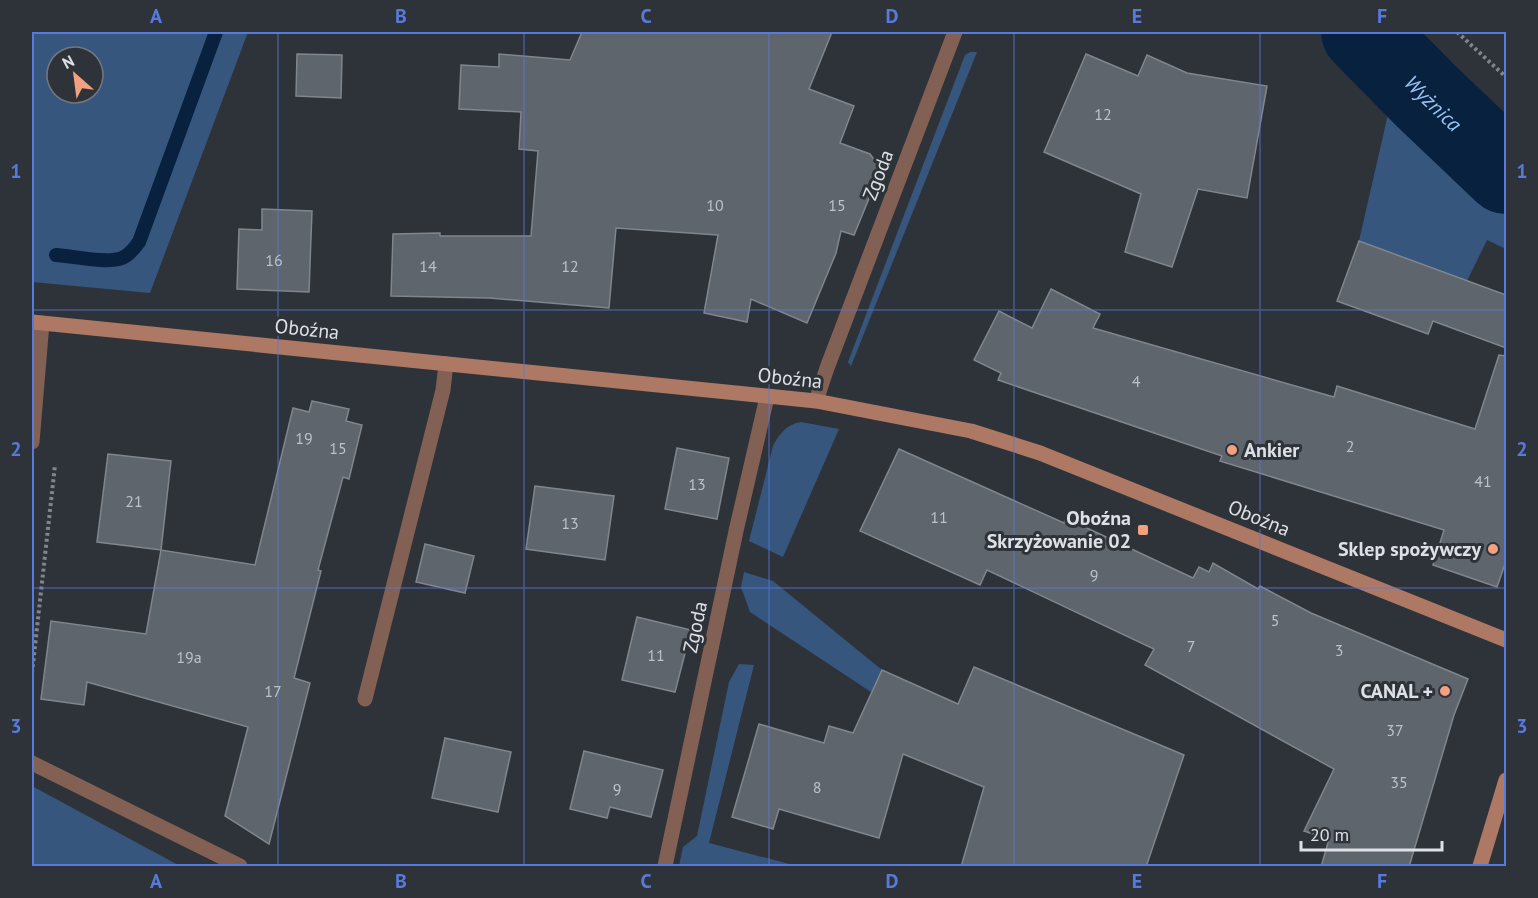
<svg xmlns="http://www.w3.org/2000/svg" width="1538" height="898" viewBox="0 0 1538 898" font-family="'PT Sans',sans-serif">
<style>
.green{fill:#36567d;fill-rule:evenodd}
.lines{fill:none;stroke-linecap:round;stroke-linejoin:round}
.stream{stroke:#07213f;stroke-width:14}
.river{stroke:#07213f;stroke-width:84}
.building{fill:#5f656c;stroke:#80868e;stroke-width:1.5}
.path{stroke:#82868c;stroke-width:4;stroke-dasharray:3 3;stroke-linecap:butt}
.lane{stroke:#826053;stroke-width:15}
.street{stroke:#826053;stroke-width:15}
.secondary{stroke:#ad7864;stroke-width:15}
.grid{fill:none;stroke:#577adc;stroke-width:1.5;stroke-opacity:0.55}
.poi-dot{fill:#f3a081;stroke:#2e333a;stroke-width:2}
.labels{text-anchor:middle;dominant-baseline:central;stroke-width:6;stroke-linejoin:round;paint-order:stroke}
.number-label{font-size:16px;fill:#bec1c7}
.street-label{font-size:20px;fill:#dde0e5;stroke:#2e333a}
.poi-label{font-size:20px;font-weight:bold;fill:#dde0e5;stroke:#2e333a;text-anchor:end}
.water-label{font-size:21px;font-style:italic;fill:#9ac2f4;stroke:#2e333a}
.neatline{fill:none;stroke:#577adc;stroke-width:2}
.grid-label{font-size:20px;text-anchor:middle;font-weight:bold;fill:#577adc}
</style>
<rect width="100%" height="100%" fill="#2e333a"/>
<!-- green -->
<g class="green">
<path d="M32,32h216l-98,261 -118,-11zM57,57h36v36h-36z"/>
<path d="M1320,32h91l95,90v127l-19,-9 -20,41 -108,-40 32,-140z"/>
<path d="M970,52h7l-126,314 -3,-4 117,-307z"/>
<path d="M801,422l38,7 -56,128 -34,-16 24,-95c6,-12 14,-22 28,-24z"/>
<path d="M744,572l29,9 109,89 -11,22 -121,-80 -9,-25z"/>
<path d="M739,664l15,1 -45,178 88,23h-118l4,-19 14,-11 32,-154z"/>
<path d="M32,786l148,80h-148z"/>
</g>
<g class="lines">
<!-- stream -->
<path class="stream" d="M56,255c17,1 50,9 66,3 8,-3 12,-10 17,-16l77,-210"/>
<!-- river -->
<path class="river" id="s1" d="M1363,32l62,63 81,77"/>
</g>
<!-- building -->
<g class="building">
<path d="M582,32h250l-23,57 45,17 -14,37 30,11 11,15 -27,66 -13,-4 -5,22 -29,70 -56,-24 -4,23 -43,-9 14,-78 -102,-7 -7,80 -120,-10 -98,-2 2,-62 47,-1v3h91l7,-85 -19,-2 2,-37 -62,-3 2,-44 38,2v-13l71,6z"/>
<path d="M297,54l45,1 -1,43 -45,-2z"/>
<path d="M1086,54l52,22 9,-21 40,18 80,13 -20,112 -49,-9 -26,78 -47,-15 16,-58 -97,-42z"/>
<path d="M262,209l50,2 -3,81 -72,-3 2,-60 23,1z"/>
<path d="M1359,241l147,54v53l-73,-27 -5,13 -91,-33z"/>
<path d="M1051,289l49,25 -7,14 241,69 3,-11 138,43 24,-74 7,1v205l-9,26 -64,-22 11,-35 -224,-69 2,-5 -224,-76 3,-7 -27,-13 25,-49 33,17z"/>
<path d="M312,401l37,8 -3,12 16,4 -13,54 -6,-2 -25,93 3,1 -27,107 16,5 -41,161 -44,-28 23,-89 -161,-45 -3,23 -43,-6 10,-78 95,13 15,-84 94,15 38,-157 16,4z"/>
<path d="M677,448l52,10 -12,61 -52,-10z"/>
<path d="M899,449l165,74 2,-5 127,60 6,-11 10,5 4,-9 45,26 2,-3 51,27 157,66 -14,36 -45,152h-88l8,-28 -25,-8 30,-62 -189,-104 9,-16 -167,-79 -7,15 -120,-54z"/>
<path d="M108,454l63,7 -10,89 -64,-8z"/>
<path d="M535,486l79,10 -9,64 -79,-11z"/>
<path d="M425,544l49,12 -9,37 -49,-11z"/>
<path d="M637,617l54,13 -16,62 -53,-12z"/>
<path d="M974,667l210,88 -38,112h-185l23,-80 -81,-33 -24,84 -100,-29 -6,20 -41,-12 27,-93 65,19 5,-17 24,7 29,-63 76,34z"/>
<path d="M445,738l66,14 -13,60 -66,-14z"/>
<path d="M584,751l79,19 -12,47 -41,-10 -3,11 -37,-9z"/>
</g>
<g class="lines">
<!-- path -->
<g class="path">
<path d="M1457,32l49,45"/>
<path d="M32,673l23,-208"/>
</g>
<!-- lane -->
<path class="lane" d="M365,699l78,-309 3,-26"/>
<!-- street -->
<g class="street">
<path d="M816,401l11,-33 128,-336"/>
<path d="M32,442l10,-119"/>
<path d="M32,763l208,103"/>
<path d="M665,866l71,-335 31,-134"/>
</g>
<!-- secondary -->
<g class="secondary">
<path d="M32,322l784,79 155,30 69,22 466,187"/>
<path d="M1480,866l26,-86"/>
</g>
</g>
<!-- grid -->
<path class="grid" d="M278,32v834M524,32v834M769,32v834M1014,32v834M1260,32v834M32,310h1474M32,588h1474"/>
<!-- markers -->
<g class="poi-dot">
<circle cx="1232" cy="450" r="6"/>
<rect x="1137" y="524" width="12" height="12" rx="3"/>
<circle cx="1493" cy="549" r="6"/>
<circle cx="1445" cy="691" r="6"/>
</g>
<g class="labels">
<!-- number labels -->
<g class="number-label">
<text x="1103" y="114">12</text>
<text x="715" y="205">10</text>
<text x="837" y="205">15</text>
<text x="274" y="260">16</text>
<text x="428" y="266">14</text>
<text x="570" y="266">12</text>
<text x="1136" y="381">4</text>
<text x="304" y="438">19</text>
<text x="1350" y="446">2</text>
<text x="338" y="448">15</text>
<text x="1483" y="481">41</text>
<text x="697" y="484">13</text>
<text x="134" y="501">21</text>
<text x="939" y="517">11</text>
<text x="570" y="523">13</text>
<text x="1094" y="575">9</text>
<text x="1275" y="620">5</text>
<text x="1191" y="646">7</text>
<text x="1339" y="650">3</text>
<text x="656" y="655">11</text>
<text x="189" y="657">19a</text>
<text x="273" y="691">17</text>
<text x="1395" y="730">37</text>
<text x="1399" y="782">35</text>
<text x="817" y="787">8</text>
<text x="617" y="789">9</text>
</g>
<!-- street labels -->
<g class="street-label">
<text transform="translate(878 175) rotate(-69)">Zgoda</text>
<text transform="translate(307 329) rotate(6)">Oboźna</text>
<text transform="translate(790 378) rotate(6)">Oboźna</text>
<text transform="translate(1259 518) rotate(22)">Oboźna</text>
<text transform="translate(695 627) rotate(-78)">Zgoda</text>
</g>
<!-- poi labels -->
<g class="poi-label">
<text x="1244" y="450" text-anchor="start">Ankier</text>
<text x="1131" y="518">Oboźna<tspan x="1131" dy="23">Skrzyżowanie 02</tspan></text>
<text x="1481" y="549">Sklep spożywczy</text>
<text x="1433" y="691">CANAL +</text>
</g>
<!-- water labels -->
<g class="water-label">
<text stroke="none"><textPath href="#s1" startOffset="100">Wyżnica</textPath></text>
</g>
</g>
<!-- border -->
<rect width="1538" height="898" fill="none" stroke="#2e333a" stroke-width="66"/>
<!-- north arrow -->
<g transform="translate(75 75) rotate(332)"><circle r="28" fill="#2e333a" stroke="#74787e" stroke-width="1.5"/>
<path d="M0-4.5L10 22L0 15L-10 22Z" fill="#f3a081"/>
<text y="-9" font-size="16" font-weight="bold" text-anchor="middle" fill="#dde0e5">N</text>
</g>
<!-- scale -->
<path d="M1301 841v9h141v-9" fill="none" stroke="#dde0e5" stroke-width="3"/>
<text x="1310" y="841" font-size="18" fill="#dde0e5" stroke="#2e333a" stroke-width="4.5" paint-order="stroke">20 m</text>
<rect x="33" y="33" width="1472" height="832" class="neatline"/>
<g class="grid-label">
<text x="156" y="23">A</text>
<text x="401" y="23">B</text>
<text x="646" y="23">C</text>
<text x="892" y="23">D</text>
<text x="1137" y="23">E</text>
<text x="1382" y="23">F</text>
<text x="16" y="178">1</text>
<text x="1522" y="178">1</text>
<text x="16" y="456">2</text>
<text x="1522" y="456">2</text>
<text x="16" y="733">3</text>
<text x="1522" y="733">3</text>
<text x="156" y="888">A</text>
<text x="401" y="888">B</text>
<text x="646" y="888">C</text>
<text x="892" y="888">D</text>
<text x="1137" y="888">E</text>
<text x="1382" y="888">F</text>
</g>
</svg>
